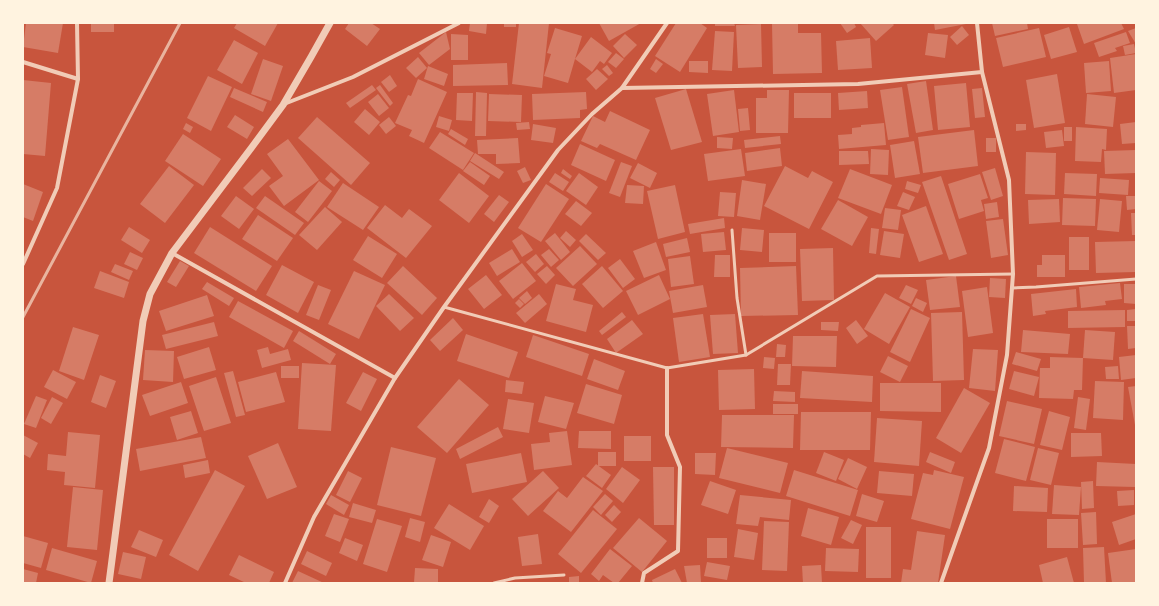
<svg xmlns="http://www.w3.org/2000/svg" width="1159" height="606" viewBox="0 0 1159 606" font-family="'Nunito Sans',sans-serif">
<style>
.building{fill:#d67c66}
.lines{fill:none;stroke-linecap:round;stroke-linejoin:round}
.service{stroke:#f1ccb7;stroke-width:3}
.minor{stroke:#f1ccb7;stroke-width:4}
.tertiary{stroke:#f1ccb7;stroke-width:7}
.rail{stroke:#e9b49f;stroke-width:3}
</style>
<rect width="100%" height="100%" fill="#c8553d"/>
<!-- building -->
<g class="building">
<path d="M26,23h37l-5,30 -35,-6z"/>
<rect x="91" y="23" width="23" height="9"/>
<path d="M237,23h41l-13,23 -31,-18z"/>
<path d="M349,23h22l9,6 -13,17 -22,-17z"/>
<path d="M470,23h17l-1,11 -17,-3z"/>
<rect x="504" y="23" width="12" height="4"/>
<path d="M519,23h30l-7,65 -30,-4z"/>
<path d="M599,23h42l-32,18z"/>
<path d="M676,23h24l7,5 -27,44 -25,-16z"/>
<path d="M715,23h19l1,3h-20z"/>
<path d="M772,23h26v10h23l1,40 -49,1z"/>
<path d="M840,23h14l2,4 -9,6z"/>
<path d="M860,23h32l2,2 -18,16z"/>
<path d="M934,23h32v1l-31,6z"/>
<path d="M992,23h35l1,6 -33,7z"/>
<path d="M1080,23h41l3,6 -40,15 -7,-20z"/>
<path d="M761,24l1,43 -24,1 -2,-43z"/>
<path d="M962,26l7,9 -12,10 -7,-8z"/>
<path d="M1069,27l8,25 -26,7 -7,-24z"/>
<path d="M555,28l27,8 -7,23 16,-22 21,16 -8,11 -4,-3 -8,11 -17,-13 -7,24 -24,-7 7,-22 -4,-1z"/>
<path d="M1039,28l7,29 -43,10 -7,-29z"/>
<path d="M1136,28v16l-8,-13z"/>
<path d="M715,31l19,1 -2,39 -20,-1z"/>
<path d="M446,32l4,17 -21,16 -10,-12z"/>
<path d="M1126,32l4,11 -15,5 2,3 -18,6 -5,-14z"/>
<path d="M928,33l20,2 -3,23 -20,-3z"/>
<path d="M451,34l17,1v25h-17z"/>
<path d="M625,34l12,11 -13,13 -11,-12z"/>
<path d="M870,38l2,30 -34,2 -2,-29z"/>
<path d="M234,40l24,13 -16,31 -25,-14z"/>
<path d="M1134,44l2,9 -11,2 -2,-9z"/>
<path d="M616,53l8,6 -8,9 -8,-6z"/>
<path d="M1136,54v36l-22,3 -4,-35z"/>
<path d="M418,57l9,11 -11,10 -10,-10z"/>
<path d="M263,59l20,7 -12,35 -20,-7z"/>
<path d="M656,59l7,5 -7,9 -6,-4z"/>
<path d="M689,61h19v12l-19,-1z"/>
<path d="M1109,61l2,30 -25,2 -2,-30z"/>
<path d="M507,63l1,22 -55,1v-21z"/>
<path d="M607,65l6,8 -4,3 -7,-7z"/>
<path d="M428,66l20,8 -4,12 -20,-7z"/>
<path d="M597,69l11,10 -12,11 -10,-11z"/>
<path d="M1057,74l8,49 -31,5 -8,-48z"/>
<path d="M390,75l7,11 -8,6 -8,-10z"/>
<path d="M208,76l24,11 -21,44 -24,-13z"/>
<path d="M418,79l29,13 -23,51 -15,-7 3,-6 -17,-7 13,-28 3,1z"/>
<path d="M23,80l28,3 -6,73 -22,-2z"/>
<path d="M926,81l7,49 -17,3 -9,-49z"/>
<path d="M966,83l4,44 -32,3 -4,-44z"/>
<path d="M372,85l4,5 -26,18 -4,-5z"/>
<path d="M380,85l13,18 -3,3 -14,-18z"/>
<path d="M902,87l7,50 -21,3 -8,-50z"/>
<path d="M234,88l33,14 -4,10 -33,-15z"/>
<path d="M982,88l3,29 -10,1 -3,-29z"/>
<path d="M686,89l16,53 -31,8 -16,-52z"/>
<path d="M734,90l5,42 -26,4 -6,-42z"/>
<path d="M767,90h22l-1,43h-32v-35h11z"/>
<path d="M867,91l1,17 -29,2 -1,-17z"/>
<path d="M476,92l11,1 -1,43h-11z"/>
<path d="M586,92l1,17 -7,1v8l-47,2 -1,-26z"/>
<path d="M457,93h16l-1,28 -16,-1z"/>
<rect x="794" y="93" width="37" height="25"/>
<path d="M378,94l11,14 -10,8 -11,-14z"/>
<path d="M489,94l33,1 -1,27 -33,-1z"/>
<path d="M1087,94l29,3 -3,30 -28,-3z"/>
<path d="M748,108l2,22 -10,1 -2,-22z"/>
<path d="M365,109l15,13 -11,13 -15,-13z"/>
<path d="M610,111l40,19 -14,30 -36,-16 -3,4 -16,-7 12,-25 12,6z"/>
<path d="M235,115l19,12 -7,12 -20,-12z"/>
<path d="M439,116l13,4 -3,11 -13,-4z"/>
<path d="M317,117l53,46 -19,22 -53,-47z"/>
<path d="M389,117l7,9 -10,8 -7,-9z"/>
<path d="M529,122l1,7 -13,1 -1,-7z"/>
<path d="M1136,122v21l-14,1 -2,-20z"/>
<path d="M186,123l7,4 -3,6 -7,-4z"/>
<path d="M884,123l2,22 -47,4 -1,-14 14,-1v-6l9,-1v-2z"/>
<path d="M533,124l23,4 -3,15 -22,-3z"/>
<path d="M1016,124h10v6l-10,1z"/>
<rect x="1064" y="127" width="8" height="14"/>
<path d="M1076,127l31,2 -1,21 -4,-1 -1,13 -26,-1z"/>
<path d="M451,129l17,10 -3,6 -17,-11z"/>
<path d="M974,130l4,36 -55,7 -5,-36z"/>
<path d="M1062,130l2,16 -18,2 -2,-16z"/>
<path d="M440,132l34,21 -11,17 -34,-22z"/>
<path d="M183,134l38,25 -18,27 -38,-25z"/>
<path d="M780,136l1,8 -36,4 -1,-8z"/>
<path d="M717,137l16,1 -1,11 -15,-1z"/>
<path d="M518,138l2,25 -24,1v-10h-18l-1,-14z"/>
<rect x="986" y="138" width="10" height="14"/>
<path d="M288,139l31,41 -35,26 -15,-20 14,-10 -16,-22z"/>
<path d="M914,141l6,33 -25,4 -5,-33z"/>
<path d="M580,144l35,16 -9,21 -35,-16z"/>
<path d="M780,148l2,18 -35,5 -2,-18z"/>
<path d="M741,149l4,27 -37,5 -4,-27z"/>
<path d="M871,149l18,1 -1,25 -18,-1z"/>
<path d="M1136,150v23l-31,1 -1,-23z"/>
<path d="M839,151h29l1,13 -30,1z"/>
<path d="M1026,152l30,1 -1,42 -30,-1z"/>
<path d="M475,153l29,19 -5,7 -29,-18z"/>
<path d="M470,162l20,14 -6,9 -21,-14z"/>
<path d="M621,162l11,4 -12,31 -11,-4z"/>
<path d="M638,163l19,10 -7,15 -20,-10z"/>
<path d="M169,166l25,19 -29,38 -25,-19z"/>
<path d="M785,166l23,12 4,-7 21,11 -24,47 -45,-23z"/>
<path d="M525,167l6,13 -8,3 -6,-12z"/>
<path d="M995,168l8,28 -12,4 -9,-28z"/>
<path d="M262,169l9,9 -19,18 -9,-8z"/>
<path d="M563,169l9,7 -2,3 -9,-6z"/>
<path d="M850,169l42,16 -11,29 -43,-16z"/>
<path d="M331,172l9,8 -6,7 -9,-8z"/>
<path d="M459,173l30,23 -20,27 -30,-23z"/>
<path d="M555,173l14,9 -6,9 -14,-9z"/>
<path d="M579,173l19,14 -12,18 -20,-14z"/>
<path d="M1065,173l32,1 -1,22 -32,-2z"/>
<path d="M980,174l8,24 -7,2 3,11 -25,8 -11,-35z"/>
<path d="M941,176l26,78 -18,6 -27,-78z"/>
<path d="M1100,178l29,2 -1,15 -29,-2z"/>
<path d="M742,180l24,4 -6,36 -23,-4z"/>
<path d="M319,181l13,10 -24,31 -13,-10z"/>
<path d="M907,181l14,4 -3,8 -13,-4z"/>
<path d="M343,183l36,24 -16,23 -36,-23z"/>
<path d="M23,184l20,8 -10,29 -10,-4z"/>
<path d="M546,184l23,15 -28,43 -23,-14z"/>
<path d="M627,185l17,1 -1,18 -18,-1z"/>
<path d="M675,185l10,47 -27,7 -11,-48z"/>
<path d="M720,192l16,1 -2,24 -16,-1z"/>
<path d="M903,192l12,5 -6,13 -12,-4z"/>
<path d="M499,195l10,7 -15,20 -10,-8z"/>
<path d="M236,196l18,13 -15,20 -18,-13z"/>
<path d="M265,196l39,27 -9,12 -39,-27z"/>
<path d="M1126,196h10v13l-9,1z"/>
<path d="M1063,198l33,1 -1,27 -33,-1z"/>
<path d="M1059,199l1,23 -31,2 -1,-24z"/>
<path d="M1100,199l22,2 -3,31 -22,-2z"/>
<path d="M838,200l30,17 -16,29 -31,-17z"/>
<path d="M576,201l16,12 -11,13 -16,-12z"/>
<path d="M997,202l2,15 -13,2 -2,-15z"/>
<path d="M385,205l17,13 7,-9 23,17 -26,32 -39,-30z"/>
<path d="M926,206l17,48 -24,8 -17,-47z"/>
<path d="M325,207l17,15 -25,28 -18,-15z"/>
<path d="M885,208l16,2 -3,20 -16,-2z"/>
<path d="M1131,213h5v22h-4z"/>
<path d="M258,215l35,23 -16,23 -35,-22z"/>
<path d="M724,218l1,10 -35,6 -2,-10z"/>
<path d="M1003,219l5,36 -17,3 -5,-37z"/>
<path d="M129,227l21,13 -8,13 -21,-13z"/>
<path d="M210,227l62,39 -16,25 -62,-38z"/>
<path d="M742,228l22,2 -2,22 -22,-2z"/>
<path d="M871,228l8,1 -3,25 -7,-1z"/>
<path d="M566,231l10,9 -6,7 -10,-9z"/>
<path d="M884,231l20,3 -4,24 -20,-3z"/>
<path d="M724,232l2,18 -23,2 -2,-18z"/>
<path d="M555,233l15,19 -9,8 -16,-19z"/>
<rect x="769" y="233" width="27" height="29"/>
<path d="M522,234l11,16 -11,7 -10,-16z"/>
<path d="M586,234l20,19 -8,7 -19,-19z"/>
<path d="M368,236l29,18 -15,24 -29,-18z"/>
<rect x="1069" y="237" width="20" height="33"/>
<path d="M687,238l3,14 -24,5 -3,-13z"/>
<path d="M1136,241v31l-40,1 -1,-31z"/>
<path d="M656,242l10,28 -22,8 -11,-27z"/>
<path d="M580,246l17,18 -24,22 -17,-18z"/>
<path d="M833,248l1,52 -32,1 -2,-52z"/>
<path d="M512,249l8,13 -23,14 -8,-13z"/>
<path d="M549,249l10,11 -8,7 -10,-12z"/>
<path d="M130,252l13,6 -6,12 -13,-6z"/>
<path d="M536,254l8,10 -9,8 -9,-10z"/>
<path d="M715,255h15v22h-16z"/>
<path d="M1042,255h23v22h-28v-12h5z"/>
<path d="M690,256l4,28 -23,3 -3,-28z"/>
<path d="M620,259l15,20 -12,9 -15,-20z"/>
<path d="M180,261l9,5 -13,21 -9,-5z"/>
<path d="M522,263l14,18 -23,18 -14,-18z"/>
<path d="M115,264l18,7 -4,9 -18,-8z"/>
<path d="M282,265l32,17 -16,31 -32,-18z"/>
<path d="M403,266l34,32 -15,17 -35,-32z"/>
<path d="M547,266l8,9 -9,9 -9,-10z"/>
<path d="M602,266l21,25 -20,17 -21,-24z"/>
<path d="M796,266l2,49 -57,1 -1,-48z"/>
<path d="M100,271l29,11 -5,16 -30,-10z"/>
<path d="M354,271l31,14 -26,54 -31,-15z"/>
<path d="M486,275l16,20 -18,14 -16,-20z"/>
<path d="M659,275l11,24 -32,16 -12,-24z"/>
<path d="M956,276l4,31 -30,3 -4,-30z"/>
<path d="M990,278l16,1 -1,19 -16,-1z"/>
<path d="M207,282l27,16 -5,8 -27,-17z"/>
<path d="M1120,283l2,16 -17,2 1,4 -25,3 -2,-21z"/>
<path d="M556,284l20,5 -3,11 20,5 -7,27 -40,-11z"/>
<path d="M1124,284h12v20l-12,-1z"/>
<path d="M318,285l13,5 -12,30 -13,-5z"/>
<path d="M703,285l4,22 -34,6 -4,-22z"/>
<path d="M906,285l12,5 -7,14 -12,-6z"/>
<path d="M987,287l6,46 -25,4 -6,-46z"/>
<path d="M1076,289l1,18 -32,4 1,3 -13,2 -2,-22z"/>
<path d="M527,291l5,7 -7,6 -6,-6z"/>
<path d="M885,293l25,14 -21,37 -25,-15z"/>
<path d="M389,294l25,24 -14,13 -24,-25z"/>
<path d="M539,294l8,10 -22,19 -9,-10z"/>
<path d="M207,295l7,21 -48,15 -7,-20z"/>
<path d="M916,298l11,5 -4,9 -11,-6z"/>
<path d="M519,299l5,5 -4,4 -5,-5z"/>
<path d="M238,301l55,30 -9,17 -55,-31z"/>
<path d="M911,309l19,9 -20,44 -20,-10z"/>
<path d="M1136,309v12h-9v-11z"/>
<path d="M1125,310v17l-57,1v-17z"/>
<path d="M622,312l4,5 -24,18 -3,-4z"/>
<path d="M962,312l2,68 -31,1 -2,-68z"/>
<path d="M703,314l7,43 -31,5 -6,-44z"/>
<path d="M735,314l3,39 -25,1 -3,-39z"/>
<path d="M453,318l10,12 -23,21 -10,-11z"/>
<path d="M632,320l11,14 -27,19 -9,-14z"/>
<path d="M856,320l12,16 -11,8 -11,-16z"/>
<path d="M214,322l4,14 -52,13 -4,-14z"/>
<path d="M821,322h18l-1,9 -17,-1z"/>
<path d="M1127,326h9v22l-8,1z"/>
<path d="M73,327l26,8 -15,45 -25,-9z"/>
<path d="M1023,330l47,4 -2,20 -47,-2z"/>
<path d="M1085,330l30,2 -2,28 -30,-2z"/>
<path d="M299,331l37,23 -6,10 -37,-23z"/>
<path d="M466,334l52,18 -9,26 -52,-17z"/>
<path d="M533,335l56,19 -7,22 -56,-19z"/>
<path d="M793,336h44l-1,31 -44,-1z"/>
<path d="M777,344l9,1 -1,12h-9z"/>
<path d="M209,347l7,23 -32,9 -7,-22z"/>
<path d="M268,347l2,7 18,-5 3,11 -29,8 -5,-18z"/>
<path d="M973,349l25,1 -3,41 -26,-3z"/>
<path d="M145,350l29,1 -1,31 -30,-2z"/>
<path d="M1016,352l25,7 -4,12 -25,-7z"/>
<path d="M1136,355v23l-15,2 -2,-23z"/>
<path d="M888,356l20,10 -8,16 -20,-10z"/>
<path d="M764,357l11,1 -1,11 -11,-1z"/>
<path d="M1050,357l33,1 -1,32h-8l-1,9 -34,-1 1,-30h10z"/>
<path d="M594,359l31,12 -7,19 -31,-11z"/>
<path d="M302,363l34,2 -5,66 -33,-2z"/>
<path d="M778,364h13l-1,21h-13z"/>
<rect x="281" y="366" width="18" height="12"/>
<path d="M1118,366l1,13h-13l-1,-12z"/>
<path d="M754,369l1,40 -36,1 -1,-40z"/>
<path d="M53,370l23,12 -9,17 -23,-12z"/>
<path d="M233,371l12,44 -9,2 -12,-44z"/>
<path d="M802,371l71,5 -1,26 -72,-4z"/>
<path d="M1014,371l25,6 -5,19 -25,-7z"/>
<path d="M276,372l9,30 -39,10 -8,-30z"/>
<path d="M363,372l14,7 -16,32 -15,-8z"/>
<path d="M100,375l16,6 -10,27 -15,-6z"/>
<path d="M216,377l15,46 -27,8 -15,-45z"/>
<path d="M459,379l30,26 -42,48 -30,-26z"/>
<path d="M506,380l18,2 -2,12 -17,-2z"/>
<path d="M1095,381l29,1 -1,38 -30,-2z"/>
<path d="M181,382l7,21 -38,13 -8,-21z"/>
<path d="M880,383h61v29l-61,-1z"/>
<path d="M586,384l36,11 -8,29 -37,-11z"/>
<path d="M1136,386v39h-1l-7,-38z"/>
<path d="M964,388l26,15 -29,50 -25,-15z"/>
<path d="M774,391l21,1v10l-22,-1z"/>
<path d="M36,396l11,4 -11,28 -12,-4z"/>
<path d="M545,396l29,7 -8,26 -28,-7z"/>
<path d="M52,397l11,6 -12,21 -10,-6z"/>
<path d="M1078,397l12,2 -4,31 -12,-2z"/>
<path d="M508,399l26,4 -5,30 -26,-4z"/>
<path d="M1007,401l35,8 -8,35 -35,-8z"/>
<rect x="773" y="404" width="25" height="10"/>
<path d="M191,411l7,22 -21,7 -7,-23z"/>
<path d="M1049,411l21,6 -8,33 -22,-5z"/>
<path d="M801,412h70l-1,38h-70z"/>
<path d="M722,415h72l-1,33 -72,-1z"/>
<path d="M877,418l45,3 -3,45 -45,-4z"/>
<path d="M498,427l5,10 -43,22 -4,-10z"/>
<path d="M567,431l5,34 -38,5 -3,-26 19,-2 -1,-9z"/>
<path d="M579,431h32v18l-33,-1z"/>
<path d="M68,432l32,3 -5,53 -31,-3 1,-13 -18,-2 1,-16 18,2z"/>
<path d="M1071,433h30l1,23 -31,1z"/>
<path d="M23,435l15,8 -8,15 -7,-4z"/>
<rect x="624" y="436" width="27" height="25"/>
<path d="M201,437l5,21 -66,13 -4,-22z"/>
<path d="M1004,439l31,8 -9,34 -31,-8z"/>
<path d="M278,443l19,44 -30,12 -19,-43z"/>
<path d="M391,447l45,11 -15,58 -44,-11z"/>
<path d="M727,448l61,15 -8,30 -61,-15z"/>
<path d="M1038,448l21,5 -8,32 -21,-5z"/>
<rect x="598" y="452" width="18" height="14"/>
<path d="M824,452l20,8 -8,21 -20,-8z"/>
<path d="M930,452l25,10 -4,11 -25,-11z"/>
<path d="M521,453l6,29 -55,11 -6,-29z"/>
<path d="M695,453h21l-1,22 -20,-1z"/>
<path d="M848,458l19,9 -10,22 -19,-10z"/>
<path d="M208,460l2,13 -25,5 -2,-13z"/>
<path d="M1097,462l39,2 -1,23 -39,-1z"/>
<path d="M596,464l15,11 -9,13 -16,-12z"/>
<path d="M622,467l18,13 -17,23 -17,-14z"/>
<path d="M653,467h21v58h-20z"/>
<path d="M215,470l30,16 -47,85 -29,-16z"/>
<path d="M794,470l64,20 -8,26 -64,-20z"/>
<path d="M934,470l30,7 -14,52 -39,-10 12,-46 10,2z"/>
<path d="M348,471l14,7 -12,24 -14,-7z"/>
<path d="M543,471l16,17 -31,28 -16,-17z"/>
<path d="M879,471l35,3 -2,22 -35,-3z"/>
<path d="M583,477l20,14 -32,41 -28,-21 15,-20 9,7z"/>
<path d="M710,481l26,9 -8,24 -27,-9z"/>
<path d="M1093,481l1,27 -12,1 -1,-27z"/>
<path d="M1054,485l27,2 -2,28 -27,-1z"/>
<path d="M1014,486l34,2 -1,24 -34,-1z"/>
<path d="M73,487l30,3 -6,60 -30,-3z"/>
<path d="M1134,490v15l-16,1 -1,-15z"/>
<path d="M605,494l8,7 -12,14 -8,-8z"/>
<path d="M862,494l22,7 -7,21 -21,-6z"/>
<path d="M331,495l18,10 -5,10 -18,-11z"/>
<path d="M740,495l51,5 -2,20 -29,-3 -2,9 -22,-2z"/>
<path d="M489,499l10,7 -10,17 -10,-6z"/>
<path d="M353,503l23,7 -4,13 -23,-6z"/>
<path d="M449,504l35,22 -14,24 -36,-22z"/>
<path d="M614,505l7,7 -9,10 -7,-7z"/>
<path d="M808,508l31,9 -8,28 -30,-9z"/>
<path d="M593,510l24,19 -36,44 -23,-19z"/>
<path d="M1096,512l1,32 -14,1 -2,-32z"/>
<path d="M334,514l15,5 -9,23 -15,-6z"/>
<path d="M1136,514v25l-17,6 -7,-23z"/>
<path d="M410,518l15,4 -5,20 -15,-5z"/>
<path d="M639,518l28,23 -25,31 -29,-24z"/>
<path d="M377,519l25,7 -15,46 -24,-8z"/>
<rect x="1047" y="519" width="31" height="29"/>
<path d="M851,520l11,5 -9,19 -12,-6z"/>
<path d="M764,521l25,1 -2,49 -25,-1z"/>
<rect x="866" y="527" width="25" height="51"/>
<path d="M738,529l20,4 -4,27 -20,-3z"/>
<path d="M139,530l24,10 -7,17 -25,-10z"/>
<path d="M917,531l28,4 -7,48h-37l2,-14 8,1z"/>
<path d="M538,534l4,30 -20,2 -4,-29z"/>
<path d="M431,535l20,7 -8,25 -21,-7z"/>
<path d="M23,536l25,7 -7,25 -18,-5z"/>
<path d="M345,538l18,7 -6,16 -18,-8z"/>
<rect x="707" y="538" width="20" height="20"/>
<path d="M1104,547l2,36h-22l-1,-35z"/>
<path d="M52,548l45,13 -6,22 -45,-13z"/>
<path d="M826,548l33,1 -1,23 -33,-1z"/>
<path d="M610,549l22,17 -14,17h-4l-11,-8 -4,6 -8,-7z"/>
<path d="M1136,549v34h-24l-4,-30z"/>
<path d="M307,551l25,12 -6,13 -25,-12z"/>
<path d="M123,552l23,5 -5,22 -23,-5z"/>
<path d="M239,555l35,17 -5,11h-23l-17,-8z"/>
<path d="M1067,557l7,26h-31l-4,-18z"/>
<path d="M707,562l23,4 -3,14 -23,-4z"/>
<path d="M700,565l1,17 -14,1 -3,-17z"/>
<path d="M821,565l1,18h-19l-1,-17z"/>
<path d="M415,568l23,1v14h-24z"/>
<path d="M23,569l15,4 -2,10h-13z"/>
<path d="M675,569l7,14h-29l-1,-3z"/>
<path d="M298,571l26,12h-32z"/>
<path d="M579,576v7h-10v-6z"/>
</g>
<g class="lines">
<!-- service -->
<g class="service">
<path d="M732,230l5,68 9,57"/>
<path d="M1012,288l24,-1 100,-8"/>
<path d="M444,307l223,61 79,-13 131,-79 136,-2"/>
<path d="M494,583l21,-5 49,-3"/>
</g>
<!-- minor -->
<g class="minor">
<path d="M23,62l55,17"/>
<path d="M622,88l236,-4 124,-12"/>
<path d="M284,104l69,-27 106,-54"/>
<path d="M172,253l223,125"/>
<path d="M23,264l34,-76 21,-109 -1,-56"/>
<path d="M285,583l29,-66 81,-139 49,-71 114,-157 34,-36 30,-26 45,-65"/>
<path d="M642,583l2,-10 34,-22 2,-84 -13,-32v-67"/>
<path d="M941,583l48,-135 18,-93 6,-81 -4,-94 -27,-108 -5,-49"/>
</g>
<!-- tertiary -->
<path class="tertiary" d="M109,583l34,-262 7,-27 22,-41 80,-106 31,-42 28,-48 19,-34"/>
<!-- rail -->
<path class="rail" d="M23,317l157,-294"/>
</g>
<!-- border -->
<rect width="1159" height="606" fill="none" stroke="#fff3e0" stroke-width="48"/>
</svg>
